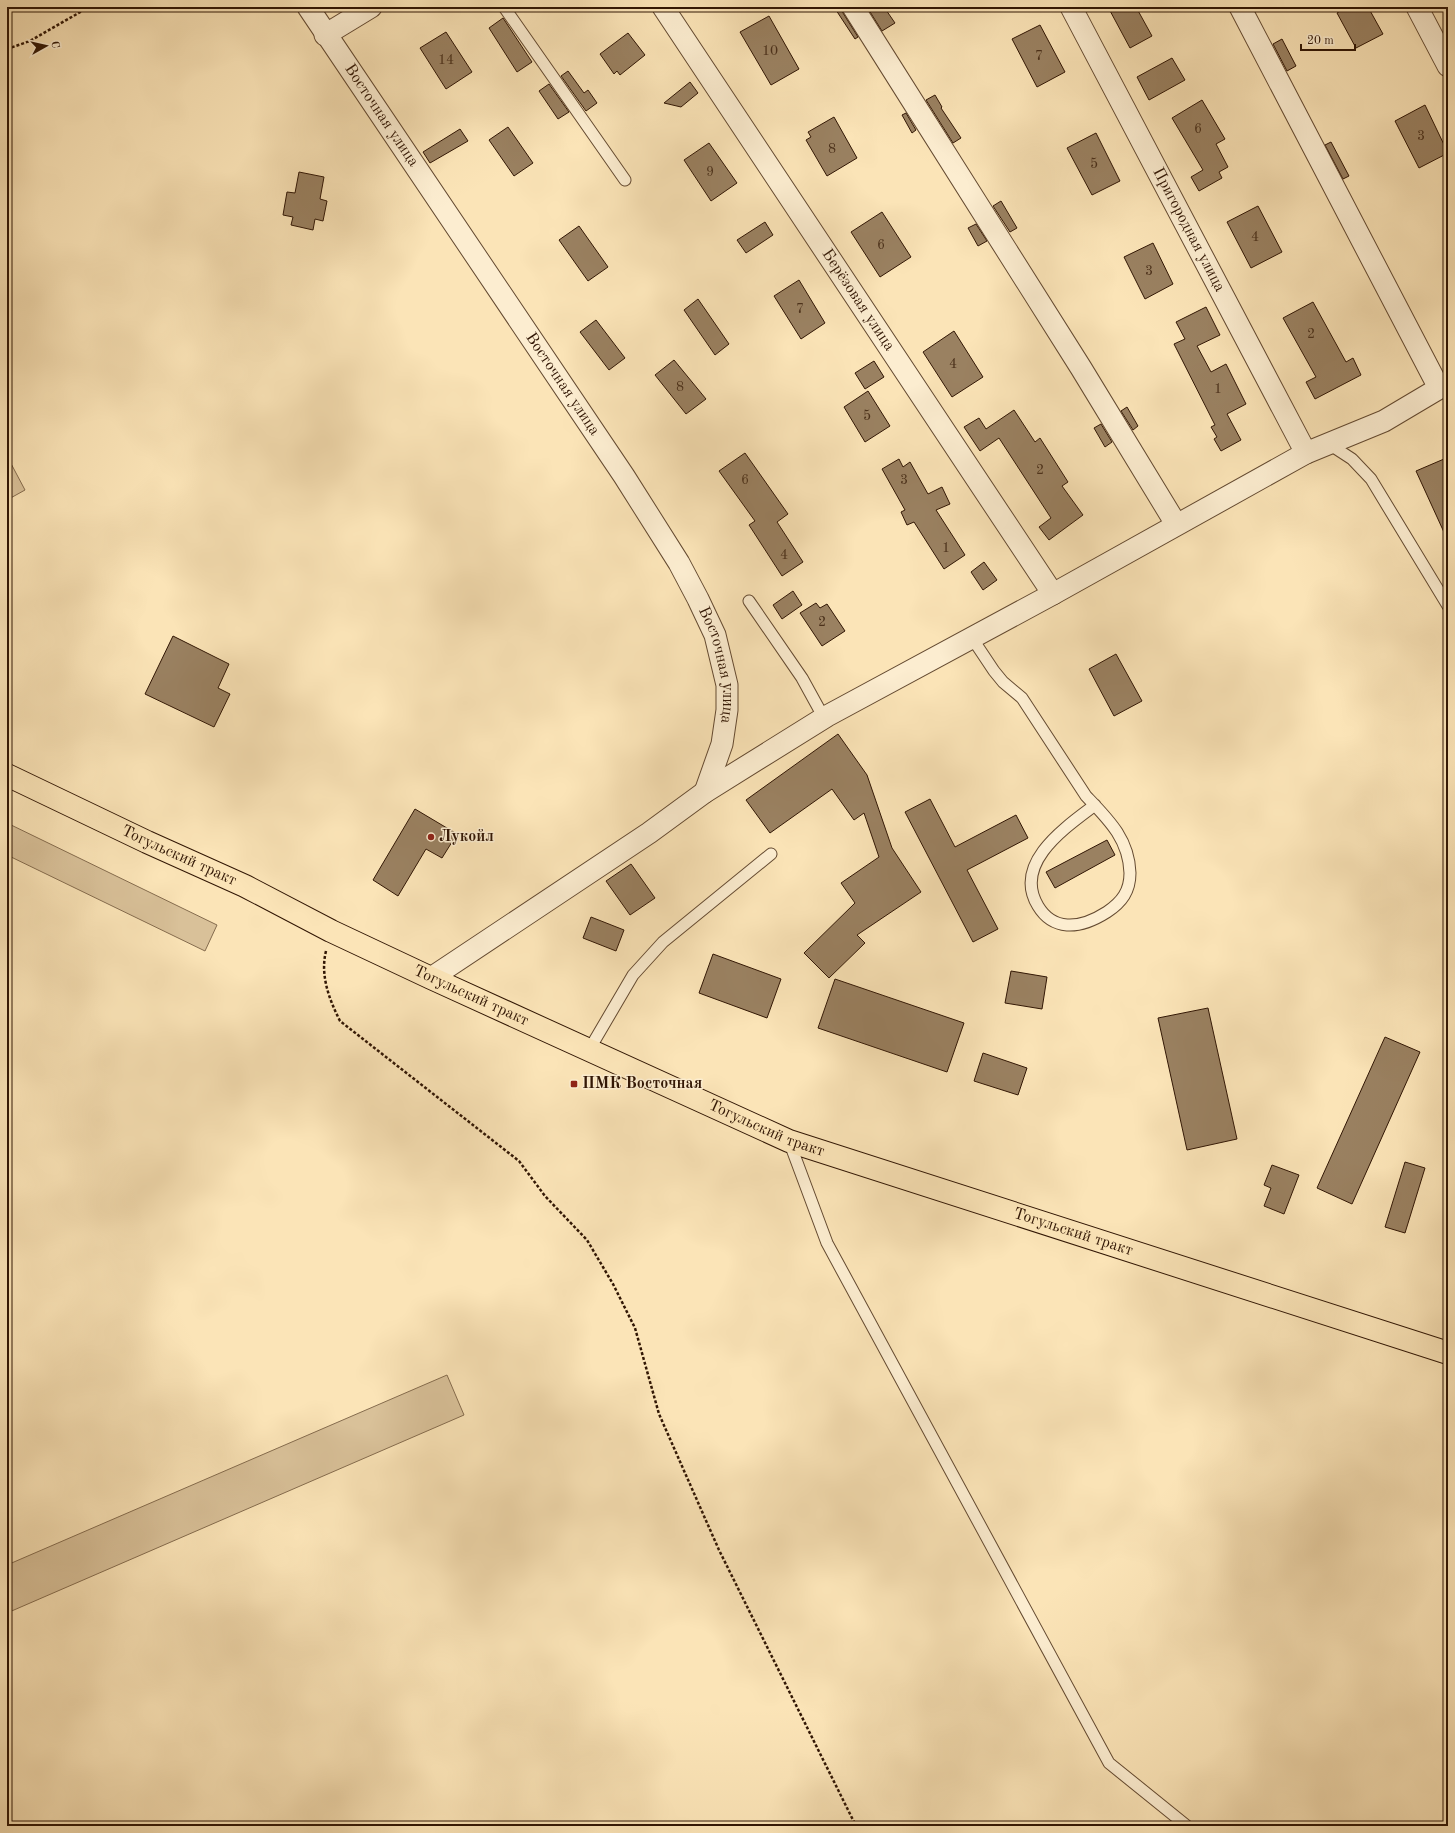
<svg xmlns="http://www.w3.org/2000/svg" width="1455" height="1833" viewBox="0 0 1455 1833" font-family="'Old Standard TT',serif">
<style>
.green{fill:#d9c199;stroke:#856c4e}
.building{fill:#9a8161;stroke:#311604}
.lines{fill:none;stroke-linecap:round;stroke-linejoin:round}
.service-casing{stroke:#644a31;stroke-width:13}
.minor-casing{stroke:#644a31;stroke-width:23}
.primary-casing{stroke:#311604;stroke-width:24}
.path{stroke:#311604;stroke-width:2.5;stroke-dasharray:3 2;stroke-linecap:butt}
.service{stroke:#fcedd0;stroke-width:11}
.minor{stroke:#fcedd0;stroke-width:21}
.primary{stroke:#fbe4b7;stroke-width:22}
.poi-dot{fill:#8f2418;stroke:#fcedd0;stroke-width:1.5}
.labels{text-anchor:middle;dominant-baseline:central;stroke-width:3;stroke-linejoin:round;paint-order:stroke}
.number-label{font-size:14px;fill:#4b311b}
.street-label{font-size:16px;fill:#311604;stroke:#fcedd0}
.poi-label{font-size:16px;font-weight:bold;fill:#311604;stroke:#fcedd0;text-anchor:start}
</style>
<rect width="100%" height="100%" fill="#fbe4b7"/>
<filter id="stains"><feTurbulence type="fractalNoise" baseFrequency=".005" numOctaves="4"/><feColorMatrix values="0 0 0 0 .2 0 0 0 0 .09 0 0 0 0 .02 0 0 0 .5 -.17"/></filter>
<radialGradient id="worn" r=".72"><stop offset=".6" stop-color="#630" stop-opacity="0"/><stop offset="1" stop-color="#630" stop-opacity=".3"/></radialGradient>
<!-- green -->
<g class="green">
<path d="M7,456l18,34 -18,10z"/>
<path d="M7,823l210,102 -12,26 -198,-96z"/>
<path d="M447,1375l17,40 -457,198v-48z"/>
</g>
<!-- building -->
<g class="building">
<path d="M834,7h7l2,6 15,24 -3,2z"/>
<path d="M867,7h17l11,16 -13,8z"/>
<path d="M1108,7h28l16,29 -22,12z"/>
<path d="M1347,7h21l15,27 -27,14 -19,-35z"/>
<path d="M769,16l30,53 -28,16 -31,-53z"/>
<path d="M503,18l29,44 -15,10 -28,-44z"/>
<path d="M1040,25l25,47 -28,15 -25,-48z"/>
<path d="M446,32l26,40 -26,17 -26,-41z"/>
<path d="M628,33l17,22 -25,20 -3,-4 -3,3 -14,-20z"/>
<path d="M1282,39l14,27 -9,5 -14,-27z"/>
<path d="M1172,58l13,22 -36,20 -12,-23z"/>
<path d="M568,71l16,22 4,-3 9,13 -11,8 -25,-35z"/>
<path d="M690,82l8,11 -17,14 -17,-4z"/>
<path d="M549,84l20,28 -11,7 -19,-28z"/>
<path d="M935,95l7,12 -1,1 20,30 -8,5 -27,-43z"/>
<path d="M1202,100l23,39 -9,5 12,23 -9,5 3,6 -23,13 -8,-14 12,-7 -31,-52z"/>
<path d="M1425,105l23,48 -29,15 -24,-47z"/>
<path d="M906,113l10,17 -4,3 -10,-18z"/>
<path d="M834,117l23,41 -30,18 -21,-36 5,-3 -3,-5z"/>
<path d="M508,127l25,36 -19,13 -25,-36z"/>
<path d="M460,129l8,12 -38,22 -7,-11z"/>
<path d="M1096,133l24,48 -28,14 -25,-47z"/>
<path d="M1331,142l18,34 -6,3 -18,-34z"/>
<path d="M709,143l28,40 -26,18 -27,-41z"/>
<path d="M299,172l25,5 -4,22 7,2 -4,20 -8,-2 -2,11 -22,-5 2,-8 -10,-2 4,-23 8,1z"/>
<path d="M1001,201l16,27 -7,4 -17,-26z"/>
<path d="M1258,206l24,46 -31,16 -24,-46z"/>
<path d="M882,212l29,45 -31,20 -29,-45z"/>
<path d="M765,222l8,13 -27,18 -9,-13z"/>
<path d="M976,224l11,17 -9,5 -10,-18z"/>
<path d="M579,226l29,41 -20,14 -29,-41z"/>
<path d="M1153,243l20,41 -28,15 -21,-42z"/>
<path d="M799,280l26,43 -24,16 -27,-43z"/>
<path d="M698,299l31,45 -14,11 -31,-45z"/>
<path d="M1313,302l33,60 7,-4 8,17 -46,24 -9,-17 10,-5 -33,-59z"/>
<path d="M1206,307l14,28 -23,11 14,26 15,-8 20,40 -19,10 14,26 -20,11 -7,-12 3,-2 -6,-10 4,-2 -41,-81 11,-5 -9,-17z"/>
<path d="M596,320l29,38 -16,12 -29,-38z"/>
<path d="M954,331l29,46 -31,20 -29,-45z"/>
<path d="M674,360l32,39 -20,15 -31,-39z"/>
<path d="M874,361l10,16 -19,12 -10,-16z"/>
<path d="M868,391l22,35 -25,16 -21,-35z"/>
<path d="M1127,407l11,19 -5,4 -12,-19z"/>
<path d="M1014,410l21,32 5,-4 28,44 -6,4 21,29 -34,25 -10,-13 12,-9 -52,-80 -19,13 -16,-24 15,-9 7,11z"/>
<path d="M1101,424l11,18 -7,5 -11,-19z"/>
<path d="M745,453l43,61 -11,8 26,40 -21,14 -33,-51 6,-4 -36,-50z"/>
<path d="M899,459l4,8 7,-5 18,32 14,-7 8,17 -14,6 29,45 -21,14 -30,-47 -7,3 -6,-13 4,-2 -23,-41z"/>
<path d="M1444,459l4,9v73l-32,-70z"/>
<path d="M984,562l13,18 -14,10 -12,-18z"/>
<path d="M793,591l9,14 -20,14 -9,-14z"/>
<path d="M816,603l4,5 7,-4 18,27 -23,15 -22,-33z"/>
<path d="M173,636l56,28 -11,24 12,6 -16,33 -69,-33z"/>
<path d="M1116,654l26,47 -28,15 -25,-47z"/>
<path d="M838,734l29,41 25,73 29,44 -64,43 8,8 -36,35 -25,-25 51,-50 -14,-20 38,-26 -15,-44 -10,7 -22,-31 -62,44 -24,-33z"/>
<path d="M930,799l25,48 61,-32 12,23 -61,32 31,59 -25,13 -68,-130z"/>
<path d="M415,809l42,25 -15,24 -16,-9 -28,47 -25,-16z"/>
<path d="M1107,840l8,15 -60,33 -9,-16z"/>
<path d="M631,864l24,34 -25,17 -24,-34z"/>
<path d="M591,917l33,13 -8,21 -33,-13z"/>
<path d="M713,954l68,25 -14,39 -68,-25z"/>
<path d="M1011,971l36,6 -5,32 -37,-6z"/>
<path d="M835,979l129,44 -17,49 -129,-44z"/>
<path d="M1208,1008l29,131 -50,11 -29,-132z"/>
<path d="M1385,1037l35,15 -68,152 -35,-16z"/>
<path d="M983,1053l44,15 -9,27 -44,-14z"/>
<path d="M1405,1162l20,6 -20,65 -20,-6z"/>
<path d="M1272,1165l27,10 -15,39 -20,-8 7,-18 -7,-3z"/>
</g>
<g class="lines">
<defs>
<g id="service">
<path d="M504,7l121,173"/>
<path d="M1329,444l23,15 19,20 77,127"/>
<path d="M749,601l53,77 22,40"/>
<path d="M972,638l22,33 9,11 19,16 64,98c22,23 43,43 44,77 0,18 -8,29 -23,39 -11,7 -26,14 -40,13 -13,-1 -23,-9 -29,-19 -26,-43 28,-79 57,-101"/>
<path d="M589,1050l44,-75 30,-33 108,-88"/>
<path d="M789,1141l38,102 282,520 78,63"/>
</g>
<g id="minor">
<path id="s1" d="M308,7l316,469 55,87 19,36 17,36 12,50v25l-5,34 -17,48"/>
<path id="s2" d="M663,7l390,587"/>
<path d="M853,7l228,361 95,156"/>
<path id="s3" d="M1071,7l235,446"/>
<path d="M1240,7l199,381"/>
<path d="M1417,7l31,59"/>
<path d="M325,35l46,-28"/>
<path d="M431,978l218,-145 56,-41 122,-76 226,-122 253,-141 78,-32 64,-38"/>
</g>
<g id="primary">
<path id="s4" d="M7,775l140,67 98,44 86,45 100,47 358,163 659,212"/>
</g>
</defs>
<!-- service casing -->
<use href="#service" class="service-casing"/>
<!-- minor casing -->
<use href="#minor" class="minor-casing"/>
<!-- primary casing -->
<use href="#primary" class="primary-casing"/>
<!-- path -->
<g class="path">
<path d="M7,49l23,-8 59,-34"/>
<path d="M326,951c-6,24 3,48 14,70l179,140 26,35 42,44 26,44 22,44 24,86 60,136 137,276"/>
</g>
<!-- service -->
<use href="#service" class="service"/>
<!-- minor -->
<use href="#minor" class="minor"/>
<!-- primary -->
<use href="#primary" class="primary"/>
</g>
<!-- markers -->
<g class="poi-dot">
<circle cx="431" cy="837" r="4"/>
<rect x="570" y="1080" width="8" height="8" rx="2"/>
</g>
<g class="labels">
<!-- number labels -->
<g class="number-label">
<text x="770" y="51">10</text>
<text x="1039" y="56">7</text>
<text x="446" y="60">14</text>
<text x="1198" y="129">6</text>
<text x="1421" y="136">3</text>
<text x="832" y="149">8</text>
<text x="1094" y="164">5</text>
<text x="710" y="172">9</text>
<text x="1255" y="237">4</text>
<text x="881" y="245">6</text>
<text x="1149" y="271">3</text>
<text x="800" y="309">7</text>
<text x="1311" y="334">2</text>
<text x="953" y="364">4</text>
<text x="680" y="387">8</text>
<text x="1218" y="389">1</text>
<text x="867" y="416">5</text>
<text x="1040" y="470">2</text>
<text x="745" y="480">6</text>
<text x="904" y="480">3</text>
<text x="946" y="548">1</text>
<text x="784" y="555">4</text>
<text x="822" y="622">2</text>
</g>
<!-- street labels -->
<g class="street-label">
<text stroke="none"><textPath href="#s1" startOffset="131">Восточная улица</textPath></text>
<text stroke="none"><textPath href="#s3" startOffset="252">Пригородная улица</textPath></text>
<text stroke="none"><textPath href="#s2" startOffset="352">Берёзовая улица</textPath></text>
<text stroke="none"><textPath href="#s1" startOffset="455">Восточная улица</textPath></text>
<text stroke="none"><textPath href="#s1" startOffset="779">Восточная улица</textPath></text>
<text stroke="none"><textPath href="#s4" startOffset="190">Тогульский тракт</textPath></text>
<text stroke="none"><textPath href="#s4" startOffset="514">Тогульский тракт</textPath></text>
<text stroke="none"><textPath href="#s4" startOffset="838">Тогульский тракт</textPath></text>
<text stroke="none"><textPath href="#s4" startOffset="1162">Тогульский тракт</textPath></text>
</g>
<!-- poi labels -->
<g class="poi-label">
<text x="439" y="837">Лукойл</text>
<text x="582" y="1084">ПМК Восточная</text>
</g>
</g>
<!-- margin -->
<rect width="1455" height="1833" fill="none" stroke="#fbe4b7" stroke-width="24"/>
<rect x="8" y="8" width="1439" height="1817" fill="none" stroke="#311604" stroke-width="2"/>
<rect x="12" y="12" width="1431" height="1809" fill="none" stroke="#311604"/>
<!-- north arrow -->
<g transform="translate(46 46) rotate(82)" stroke="#fcedd0" stroke-width="3" paint-order="stroke">
<path d="M0-3L7 15L0 10L-7 15Z" fill="#311604"/>
<text y="-6" font-size="11" font-weight="bold" text-anchor="middle" fill="#311604">С</text>
</g>
<!-- scale -->
<path d="M1301 44v6h54v-6" fill="none" stroke="#311604" stroke-width="2"/>
<text x="1307" y="44" font-size="12" fill="#311604" stroke="#fcedd0" stroke-width="3" paint-order="stroke">20 m</text>
<rect width="100%" height="100%" filter="url(#stains)"/>
<rect width="100%" height="100%" fill="url(#worn)"/>
</svg>
